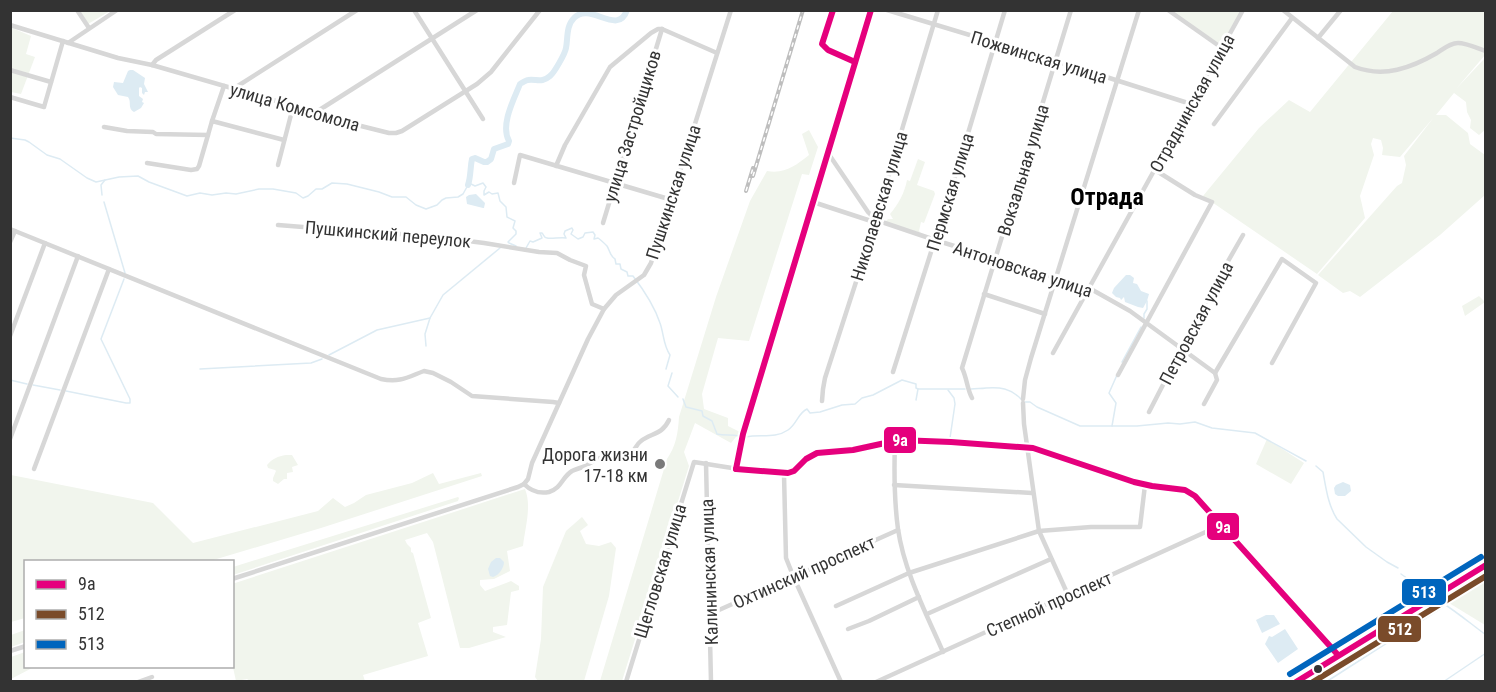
<svg xmlns="http://www.w3.org/2000/svg" width="1496" height="692" viewBox="0 0 1496 692" font-family="'Roboto Condensed',sans-serif">
<style>
.green{fill:#f1f5ed}
.water{fill:#ddebf3}
.lines{fill:none;stroke-linecap:round;stroke-linejoin:round}
.stream{stroke:#ddebf3;stroke-width:1.5}
.river{stroke:#ddebf3;stroke-width:6}
.minor{stroke:#d7d7d7;stroke-width:4.5}
.major{stroke:#cacaca;stroke-width:6}
.rail-casing{stroke:#bebebe;stroke-width:4}
.rail{stroke:#fff;stroke-width:1.5;stroke-dasharray:4.5;stroke-linecap:butt}
.bus-1-casing{stroke:#fff;stroke-width:10}
.bus-2-casing{stroke:#fff;stroke-width:10}
.bus-3-casing{stroke:#fff;stroke-width:10}
.bus-1{stroke:#e5007d;stroke-width:6}
.bus-2{stroke:#7a4b2a;stroke-width:6}
.bus-3{stroke:#0065bd;stroke-width:6}
.poi-dot{fill:#7a7a7a;stroke:#fff;stroke-width:2}
.bus-dot{fill:#333;stroke:#fff;stroke-width:2}
.labels{text-anchor:middle;dominant-baseline:central;stroke-width:6;stroke-linejoin:round;paint-order:stroke}
.street-label{font-size:18px;fill:#333;stroke:#fff}
.poi-label{font-size:18px;fill:#333;stroke:#fff;text-anchor:end}
.district-label{font-size:24px;font-weight:bold;fill:#000;stroke:#fff}
.line-badge{stroke:#fff;stroke-width:2}
.badge-label{font-size:16px;text-anchor:middle;font-weight:bold;fill:#fff}
</style>
<rect width="100%" height="100%" fill="#fff"/>
<!-- green -->
<g class="green">
<path d="M80,11h30l-22,13z"/>
<path d="M1171,11h70l-19,32 -2,1z"/>
<path d="M1393,11h92v44l-29,34 29,-31v72l-6,5 -9,-7 1,-8 -4,-8 -1,-10 -12,-9 -18,22h10l22,18 2,11 15,11v40l-45,40 -80,62 -10,-6 -7,2 -25,-18 79,-89 5,-3 4,-18 -2,-9 30,-39 -34,40 -18,-2 1,-7 -2,-8 -8,-2 -2,6 3,11 -14,41 5,22 -48,56 -114,-78 56,-68 30,-28 21,12z"/>
<path d="M10,27l21,9 -5,18 9,3 -14,37 -10,-2z"/>
<path d="M809,130l9,17 -9,28 -7,-1 -53,167 -31,-3 -16,56 2,15 24,9v8l12,6 -9,11 -36,-20 -11,29 5,14 -67,215h-22l67,-222c9,-13 11,-26 12,-42l37,-120 34,-96 17,-30c18,3 28,-5 42,-16l-7,-21z"/>
<path d="M918,159l7,3 -8,23 17,6 1,3 -11,29 -3,-1 -2,9 2,2 -36,-11 3,-3h5l-3,-5c8,-9 15,-22 17,-34l3,1z"/>
<path d="M1479,296l6,6 -20,14 -3,-10z"/>
<path d="M1267,439l37,24 -13,21 -35,-20z"/>
<path d="M286,455h6l6,10 -6,2 1,5 -6,1v6h-3l-6,5 -5,-3v-3l3,-7 -1,-1 -7,-2 -1,-3c5,-6 11,-9 19,-10z"/>
<path d="M433,473l6,11 42,-11 1,3 -161,52 -111,33 -184,1 -1,56 -14,4v-147l142,28 40,40 125,-32 15,-13 12,9 9,-4 12,-8 46,-12z"/>
<path d="M525,489c7,17 0,39 -2,57l-16,5 3,20 -16,8 -14,1v5l5,6 26,-10 8,5v4l-8,2 -4,33 -14,2v5l13,5 -37,11h-9l-27,-106 -6,-9 -22,7 2,4 4,4v4l2,1 18,65 -13,5 10,33 -65,19 2,6 -113,1 -5,-3 -11,2 -4,-18v-79z"/>
<path d="M458,497l1,1 -1,3 -225,74v-8z"/>
<path d="M582,517l6,8 -8,6 6,13 13,2 12,-4 5,6 -7,48 -25,85h-46l-3,-4 6,-38 2,-52 23,-56z"/>
<path d="M1485,574v7l-1,1 2,1 -1,42 -36,-22 -9,1 -2,-4 22,-14 10,-1z"/>
<path d="M25,630v12l-14,5v-12z"/>
<path d="M1355,649l7,2 -20,12 -3,-2 -2,1 -1,2 -6,4 1,2c-10,10 -14,12 -28,11z"/>
<path d="M25,652l1,14 8,1 -23,12v-22z"/>
</g>
<!-- water -->
<g class="water">
<path d="M130,70h3l12,8 -1,6 4,8h-3l-1,3 -2,-2v-5l-2,-1 -1,1v8l4,3 -1,3 2,1 -3,5 -7,4c-7,-4 -2,-10 -6,-15l-10,-2 -5,-8 1,-5 9,1 5,-12z"/>
<path d="M476,194l9,9 -1,5h-1l-16,-4 -1,-7 3,-2z"/>
<path d="M1126,275h4l4,3 -1,5 4,1 4,7 8,3 -2,7 -4,7 -5,-1 -13,-5 -1,-5 -3,3 -1,-2 -4,-1 -4,-4 2,-5z"/>
<path d="M1343,482l7,3 1,6 -6,5h-7l-3,-2 -1,-6 2,-3z"/>
<path d="M496,558h4l4,4c0,6 -5,13 -11,15l-3,-1 -2,-7 3,-7z"/>
<path d="M1266,615h8l6,9 -18,9 -6,-13z"/>
<path d="M1285,629l13,20 -20,14 -13,-19 4,-8 3,1z"/>
</g>
<g class="lines">
<!-- stream -->
<g class="stream">
<path d="M10,138l15,2 4,2 18,13 13,4 27,19 9,4 23,-5 19,-1 11,6 38,14 13,-3 12,2 14,-2 10,1 23,-5h14l23,4 7,5 5,-2 8,-7h6l10,-6 15,1 32,8 13,5h14l10,8 10,4 11,-4 5,-5 4,-2 12,-1 5,-3 5,-9 3,-1 4,2 8,-3 3,4 -2,4v4l5,-3 3,2 6,-1 2,8 6,6 1,10 8,4 -2,7 3,3v3l-8,8 1,1 7,3"/>
<path d="M102,195l-1,-10 4,-5"/>
<path d="M104,202l21,71"/>
<path d="M526,248l4,-7 3,1 9,-4 -2,-5h2c2,2 2,5 5,5 4,1 14,-1 19,0l-2,-4 1,-3 7,-3 1,2 -2,4 7,5 5,-2 2,-4 8,-1 2,3 -1,4 4,-1c3,2 6,5 9,8 3,5 3,10 8,13l1,5h4l1,5 6,3 1,4h5c10,13 22,32 27,47 4,11 3,22 10,32l-4,14"/>
<path d="M1144,318v-4l3,-5v-8"/>
<path d="M426,346l-1,-12 5,-16"/>
<path d="M329,355l48,-25 53,-12 13,-23 57,-47"/>
<path d="M1122,362l19,-35"/>
<path d="M200,369l111,-6 11,-4"/>
<path d="M672,373l-4,13 10,11"/>
<path d="M10,380l17,4"/>
<path d="M33,385l27,5"/>
<path d="M971,389c5,-1 10,0 15,-1 14,-1 24,0 35,11"/>
<path d="M948,390l6,8 1,6 -5,34"/>
<path d="M66,391l60,12h4v-4l-29,-60 23,-60"/>
<path d="M683,399l3,8 16,4 1,5 9,5 5,13c8,2 14,0 22,2"/>
<path d="M916,400l2,-11"/>
<path d="M1025,402h5l7,5 43,19h57l31,-3 12,1 15,-2 17,6 43,5 51,28"/>
<path d="M1112,426l4,-23 -7,-10 8,-18"/>
<path d="M746,437c14,-3 29,2 42,-7 9,-6 10,-17 19,-21l3,4 10,-1 22,-7 13,-1 7,-6 11,-3 29,-15 14,4v4l2,1h47"/>
<path d="M1316,466l7,6c3,16 5,33 14,47l29,28 21,15 11,6"/>
<path d="M1401,574l27,19"/>
<path d="M1441,602c16,10 30,22 45,33"/>
<path d="M1326,682l120,-77"/>
<path d="M1443,682l43,-29"/>
</g>
<!-- river -->
<path class="river" d="M468,185c3,-9 2,-17 4,-26l3,-1 9,4h3l4,-3 3,-10 14,-5 1,-3c-9,-16 5,-42 11,-57 1,-1 7,-4 8,-4 9,-1 14,3 22,-4 4,-3 15,-22 16,-28 2,-10 0,-22 8,-30 16,-17 44,19 53,-8"/>
<!-- minor -->
<g class="minor">
<path d="M77,10l12,18"/>
<path d="M414,10l69,109"/>
<path d="M833,10l-11,34 6,6 27,12"/>
<path d="M887,10l169,51 135,43"/>
<path d="M1168,10l54,38"/>
<path d="M1283,10l72,57c29,11 56,1 82,-14 6,-4 13,-10 21,-10 8,0 19,5 28,8"/>
<path d="M10,25l108,33 34,7 124,36 37,13 76,19h7l6,-2 75,-47 14,-12 49,-62"/>
<path d="M662,29l55,24"/>
<path d="M1318,38l23,-28"/>
<path d="M68,43l49,-33"/>
<path d="M152,65l4,-5 79,-50"/>
<path d="M10,70l41,12"/>
<path d="M233,89l124,-79"/>
<path d="M10,97l34,10 19,-66"/>
<path d="M313,114l164,-104"/>
<path d="M212,121l12,-35"/>
<path d="M1214,124l78,-106"/>
<path d="M104,127l23,4 26,1 3,2 52,1 4,-14 72,19"/>
<path d="M828,153l40,59 8,8"/>
<path d="M147,163l44,7 6,-1 2,-3 9,-31"/>
<path d="M278,165l15,-58"/>
<path d="M556,166l9,-21 45,-78 41,-34 7,-4h4"/>
<path d="M514,183l6,-28 152,45"/>
<path d="M813,202l58,19 5,-1 59,20 154,48 41,23 85,62"/>
<path d="M603,223l59,-194"/>
<path d="M278,225l87,7 84,5 11,3 24,3 55,9 18,1 13,7 16,6 -2,9 8,29 12,5"/>
<path d="M10,229l371,150c19,4 27,-2 43,-8l9,2 18,9 21,14 81,6 6,1"/>
<path d="M10,242l5,-11"/>
<path d="M984,294l61,20"/>
<path d="M10,336l35,-93"/>
<path d="M1053,353l190,-343"/>
<path d="M893,372l64,-202 48,-160"/>
<path d="M1118,375l94,-173 -17,-7 -40,-25"/>
<path d="M972,398c-5,-9 -5,-20 -10,-30l109,-358"/>
<path d="M1023,399l2,-19 6,-22 108,-348"/>
<path d="M822,401l1,-12 2,-11 51,-158 27,-94 35,-116"/>
<path d="M1023,403l1,21 15,107 29,64"/>
<path d="M1204,404l13,-24 -2,-7 67,-114 34,24 -44,80"/>
<path d="M1149,412l66,-128 28,-49"/>
<path d="M10,439l68,-183"/>
<path d="M895,440c-1,30 -1,60 3,89 6,42 28,84 45,123"/>
<path d="M706,463l5,219"/>
<path d="M34,469l75,-200"/>
<path d="M736,469l7,-35 128,-424"/>
<path d="M784,474l2,84 8,20 47,104"/>
<path d="M524,484l4,-5 4,-16 56,-124 16,-30 12,-14 28,-20 7,-12 80,-253"/>
<path d="M524,484c7,7 15,10 25,8 13,-4 13,-15 23,-21 4,-2 9,-3 13,-5 7,-4 13,-8 21,-10 7,-2 16,2 23,-1 6,-3 6,-10 12,-14 10,-8 21,-6 28,-21"/>
<path d="M894,485l138,8"/>
<path d="M232,579l286,-92 6,-3"/>
<path d="M836,606l73,-33 130,-42 52,-4h49l5,-42"/>
<path d="M710,614l188,-84"/>
<path d="M927,614l124,-55"/>
<path d="M848,629l21,-8 50,-24"/>
<path d="M10,651l16,-5"/>
<path d="M138,682l14,-5"/>
<path d="M626,682l68,-220 57,9 33,3 10,-3 12,-12 11,-6 36,-3 46,-10 52,2 82,6 101,34 18,4 33,4 10,6 143,159"/>
<path d="M876,682l345,-157"/>
</g>
<!-- major -->
<path class="major" d="M1295,682l191,-117"/>
<defs>
<g id="rail">
<path d="M753,176l50,-166"/>
<path d="M746,191l7,-23"/>
</g>
</defs>
<!-- rail casing -->
<use href="#rail" class="rail-casing"/>
<!-- rail -->
<use href="#rail" class="rail"/>
<defs>
<g id="bus-1">
<path d="M833,10l-11,34 6,6 27,12"/>
<path d="M736,469l52,4 6,-2 12,-12 11,-6 36,-3 46,-10 52,2 82,6 101,34 18,4 33,4 10,6 143,159"/>
<path d="M736,469l7,-35 128,-424"/>
<path d="M1296,682l190,-117"/>
</g>
<path id="bus-2" d="M1313,682l173,-106"/>
<path id="bus-3" d="M1290,674l191,-117"/>
</defs>
<!-- bus-1 casing -->
<use href="#bus-1" class="bus-1-casing"/>
<!-- bus-2 casing -->
<use href="#bus-2" class="bus-2-casing"/>
<!-- bus-3 casing -->
<use href="#bus-3" class="bus-3-casing"/>
<!-- bus-1 -->
<use href="#bus-1" class="bus-1"/>
<!-- bus-2 -->
<use href="#bus-2" class="bus-2"/>
<!-- bus-3 -->
<use href="#bus-3" class="bus-3"/>
</g>
<!-- markers -->
<circle class="poi-dot" cx="660" cy="464" r="6"/>
<circle class="bus-dot" cx="1318" cy="669" r="5"/>
<g class="labels">
<!-- street labels -->
<g class="street-label">
<text transform="translate(1039 57) rotate(17)">Пожвинская улица</text>
<text transform="translate(1192 103) rotate(-61)">Отраднинская улица</text>
<text transform="translate(295 107) rotate(16)">улица Комсомола</text>
<text transform="translate(632 126) rotate(-73)">улица Застройщиков</text>
<text transform="translate(1023 170) rotate(-73)">Вокзальная улица</text>
<text transform="translate(673 192) rotate(-72)">Пушкинская улица</text>
<text transform="translate(950 192) rotate(-73)">Пермская улица</text>
<text transform="translate(879 206) rotate(-73)">Николаевская улица</text>
<text transform="translate(388 234) rotate(5)">Пушкинский переулок</text>
<text transform="translate(1023 269) rotate(18)">Антоновская улица</text>
<text transform="translate(1196 323) rotate(-62)">Петровская улица</text>
<text transform="translate(660 571) rotate(-73)">Щегловская улица</text>
<text transform="translate(709 572) rotate(-92)">Калининская улица</text>
<text transform="translate(804 572) rotate(-24)">Охтинский проспект</text>
<text transform="translate(1049 604) rotate(-24)">Степной проспект</text>
</g>
<!-- poi labels -->
<g class="poi-label">
<text x="648" y="454">Дорога жизни<tspan x="648" dy="21">17-18 км</tspan></text>
</g>
<!-- district labels -->
<g class="district-label">
<text x="1107" y="197">Отрада</text>
</g>
</g>
<g class="line-badge">
<rect x="883" y="426" width="34" height="28" rx="6" fill="#e5007d"/>
<rect x="1206" y="512" width="34" height="29" rx="6" fill="#e5007d"/>
<rect x="1401" y="578" width="46" height="28" rx="6" fill="#0065bd"/>
<rect x="1377" y="615" width="45" height="28" rx="6" fill="#7a4b2a"/>
</g>
<g class="badge-label">
<text x="900" y="446">9а</text>
<text x="1223" y="533">9а</text>
<text x="1424" y="598">513</text>
<text x="1400" y="635">512</text>
</g>
<!-- border -->
<rect width="1496" height="692" fill="none" stroke="#333333" stroke-width="24"/>
<!-- legend -->
<rect x="24" y="560" width="210" height="108" fill="#ffffff" stroke="#adadad" stroke-width="1.5"/>
<rect x="36" y="580" width="30" height="9" fill="#e5007d" stroke="#adadad" stroke-width="1.5"/>
<text x="78" y="590" font-size="18" fill="#333333">9а</text>
<rect x="36" y="610" width="30" height="9" fill="#7a4b2a" stroke="#adadad" stroke-width="1.5"/>
<text x="78" y="620" font-size="18" fill="#333333">512</text>
<rect x="36" y="640" width="30" height="9" fill="#0065bd" stroke="#adadad" stroke-width="1.5"/>
<text x="78" y="650" font-size="18" fill="#333333">513</text>
</svg>
